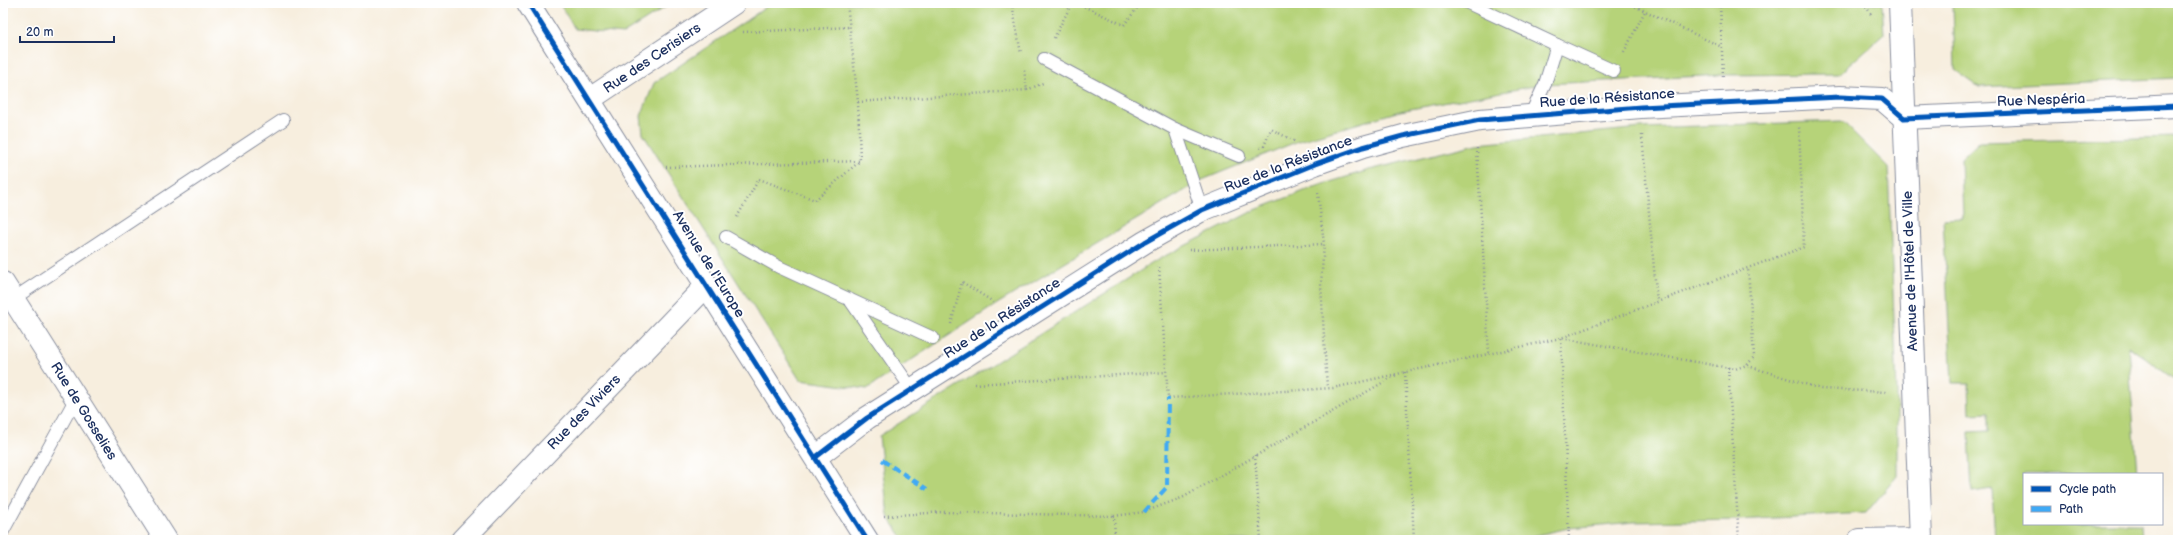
<svg xmlns="http://www.w3.org/2000/svg" width="2181" height="543" viewBox="0 0 2181 543" font-family="'Balsamiq Sans',sans-serif">
<style>
.green{fill:#b6d379;stroke:#68816c}
.lines{fill:none;stroke-linecap:round;stroke-linejoin:round}
.service-casing{stroke:#898e9e;stroke-width:14}
.minor-casing{stroke:#898e9e;stroke-width:24}
.secondary-casing{stroke:#898e9e;stroke-width:24}
.path{stroke:#898e9e;stroke-width:2.5;stroke-dasharray:1 3;stroke-linecap:butt}
.service{stroke:#fff;stroke-width:12}
.minor{stroke:#fff;stroke-width:22}
.secondary{stroke:#fff;stroke-width:22}
.quiet{stroke:#3fa9f5;stroke-width:4;stroke-dasharray:8 4;stroke-linecap:butt}
.cycleway-casing{stroke:#fff;stroke-width:8}
.cycleway{stroke:#0057b8;stroke-width:5}
.labels{text-anchor:middle;dominant-baseline:central;stroke-width:4;stroke-linejoin:round;paint-order:stroke}
.street-label{font-size:14px;fill:#1b2f5e;stroke:#fff}
</style>
<rect width="100%" height="100%" fill="#fff"/>
<filter id="ink" filterUnits="userSpaceOnUse"><feTurbulence type="fractalNoise" baseFrequency=".025" numOctaves="2"/><feDisplacementMap in="SourceGraphic" scale="8" xChannelSelector="R" yChannelSelector="G"/><feConvolveMatrix kernelMatrix="1 2 1 2 8 2 1 2 1" color-interpolation-filters="sRGB"/></filter>
<filter id="wash" filterUnits="userSpaceOnUse"><feTurbulence type="fractalNoise" baseFrequency=".012" numOctaves="4" result="noise"/><feDisplacementMap in="SourceGraphic" scale="16" xChannelSelector="R" yChannelSelector="G"/><feGaussianBlur stdDeviation="0.9" result="paint"/><feColorMatrix in="noise" values="0 0 0 0 0 0 0 0 0 0 0 0 0 0 0 0 0 1.4 0 .05"/><feComposite in="paint" operator="in"/></filter>
<g filter="url(#wash)">
<rect width="100%" height="100%" fill="#f7eede"/>
<!-- green -->
<g class="green">
<path d="M559,3h113l-49,31 -48,-5z"/>
<path d="M772,3h1110l2,31 -45,40 -116,1 -178,9 -145,27 -104,31 -94,38 -205,124 -130,85 -67,-9 -157,-246 -2,-18 13,-33z"/>
<path d="M1953,3h225v75l-199,9 -24,-17z"/>
<path d="M1842,121l46,46 9,226v83l-31,37 -128,7 -104,2 -65,6 -54,12h-611l-16,-24 -9,-80 280,-177 96,-49 62,-24 52,-16 108,-26 164,-16z"/>
<path d="M2178,137v245l-50,-36 9,128h-113v50h117l1,16h-147l-3,-51 -20,3 -3,-60 20,-1v-18l-19,1 -1,-31h-17l-9,-164 20,-1 -2,-59 18,-17z"/>
</g>
</g>
<g filter="url(#ink)">
<g class="lines">
<defs>
<g id="service">
<path d="M1468,3l89,42 -12,39 -15,32"/>
<path d="M1557,45l57,26"/>
<path d="M1044,59l131,70 27,81"/>
<path d="M1175,129l64,27"/>
<path d="M726,237l53,30 154,71"/>
<path d="M13,299l270,-179"/>
<path d="M850,300l63,91"/>
<path d="M3,531l73,-133"/>
</g>
<g id="minor">
<path d="M528,3l339,537"/>
<path d="M1900,3l21,537"/>
<path d="M590,99l144,-96"/>
<path d="M816,457l51,-39 278,-176 57,-32 113,-46 48,-17 40,-11 77,-16 161,-13 199,-10 42,2 22,19 274,-12"/>
<path d="M462,540l245,-255"/>
<path d="M1859,540l62,-1"/>
</g>
<path id="secondary" d="M3,283l163,257"/>
</defs>
<!-- service casing -->
<use href="#service" class="service-casing"/>
<!-- minor casing -->
<use href="#minor" class="minor-casing"/>
<!-- secondary casing -->
<use href="#secondary" class="secondary-casing"/>
<!-- path -->
<g class="path">
<path d="M1012,3l9,51"/>
<path d="M1077,3l47,22 17,-22"/>
<path d="M1628,3l94,44"/>
<path d="M1720,3l3,73"/>
<path d="M1864,3l8,13"/>
<path d="M743,32l107,-5"/>
<path d="M1054,38l18,-35"/>
<path d="M1624,52l21,-41"/>
<path d="M1027,90l16,-7"/>
<path d="M858,102l169,-12 -3,-20"/>
<path d="M1642,135l15,167"/>
<path d="M1260,148l4,-2 7,-17 25,13"/>
<path d="M1477,148l12,206"/>
<path d="M666,167l194,-6 -2,-59 -11,-99"/>
<path d="M1318,193l6,51 -3,40 6,104"/>
<path d="M737,217l22,-38 56,21 45,-39"/>
<path d="M1189,250l135,-6"/>
<path d="M1159,267l9,131 165,-10 228,-50 243,-91 -5,-121"/>
<path d="M951,324l11,-42 33,21"/>
<path d="M1748,366l73,23 66,3"/>
<path d="M1728,367l11,173"/>
<path d="M1405,372l9,168"/>
<path d="M975,384l191,-12"/>
<path d="M1255,455l6,85"/>
<path d="M884,516l58,-4 172,4"/>
<path d="M1115,540l-1,-24 30,-4 40,-15 212,-122"/>
<path d="M1569,540l-8,-202 174,31 12,-4 7,-8 -6,-89"/>
</g>
<!-- service -->
<use href="#service" class="service"/>
<!-- minor -->
<use href="#minor" class="minor"/>
<!-- secondary -->
<use href="#secondary" class="secondary"/>
<!-- quiet -->
<g class="quiet">
<path d="M882,460l45,29"/>
<path d="M1144,512l23,-25 1,-89"/>
</g>
<defs>
<g id="cycleway">
<path d="M528,3l339,537"/>
<path d="M816,457l51,-39 278,-176 57,-32 113,-46 48,-17 40,-11 77,-16 161,-13 199,-10 42,2 22,19 274,-12"/>
</g>
</defs>
<!-- cycleway casing -->
<use href="#cycleway" class="cycleway-casing"/>
<!-- cycleway -->
<use href="#cycleway" class="cycleway"/>
</g>
</g>
<g class="labels">
<!-- street labels -->
<g class="street-label">
<text transform="translate(652 58) rotate(-34)">Rue des Cerisiers</text>
<text transform="translate(1607 98) rotate(-4)">Rue de la Résistance</text>
<text transform="translate(2041 100) rotate(-2)">Rue Nespéria</text>
<text transform="translate(1288 164) rotate(-21)">Rue de la Résistance</text>
<text transform="translate(709 264) rotate(58)">Avenue de l'Europe</text>
<text transform="translate(1910 271) rotate(-92)">Avenue de l'Hôtel de Ville</text>
<text transform="translate(1002 318) rotate(-33)">Rue de la Résistance</text>
<text transform="translate(84 411) rotate(58)">Rue de Gosselies</text>
<text transform="translate(584 412) rotate(-46)">Rue des Viviers</text>
</g>
</g>
<!-- margin -->
<rect width="2181" height="543" fill="none" stroke="#fff" stroke-width="16"/>
<!-- legend -->
<rect x="2023" y="473" width="140" height="52" fill="#ffffff" stroke="#a4acbf"/>
<rect x="2031" y="486" width="20" height="6" fill="#0057b8" stroke="#a4acbf"/>
<text x="2059" y="493" font-size="12" fill="#1b2f5e">Cycle path</text>
<rect x="2031" y="506" width="20" height="6" fill="#3fa9f5" stroke="#a4acbf"/>
<text x="2059" y="513" font-size="12" fill="#1b2f5e">Path</text>
<!-- scale -->
<path d="M20 36v6h94v-6" fill="none" stroke="#1b2f5e" stroke-width="2"/>
<text x="26" y="36" font-size="12" fill="#1b2f5e" stroke="#ffffff" stroke-width="3" paint-order="stroke">20 m</text>
</svg>
